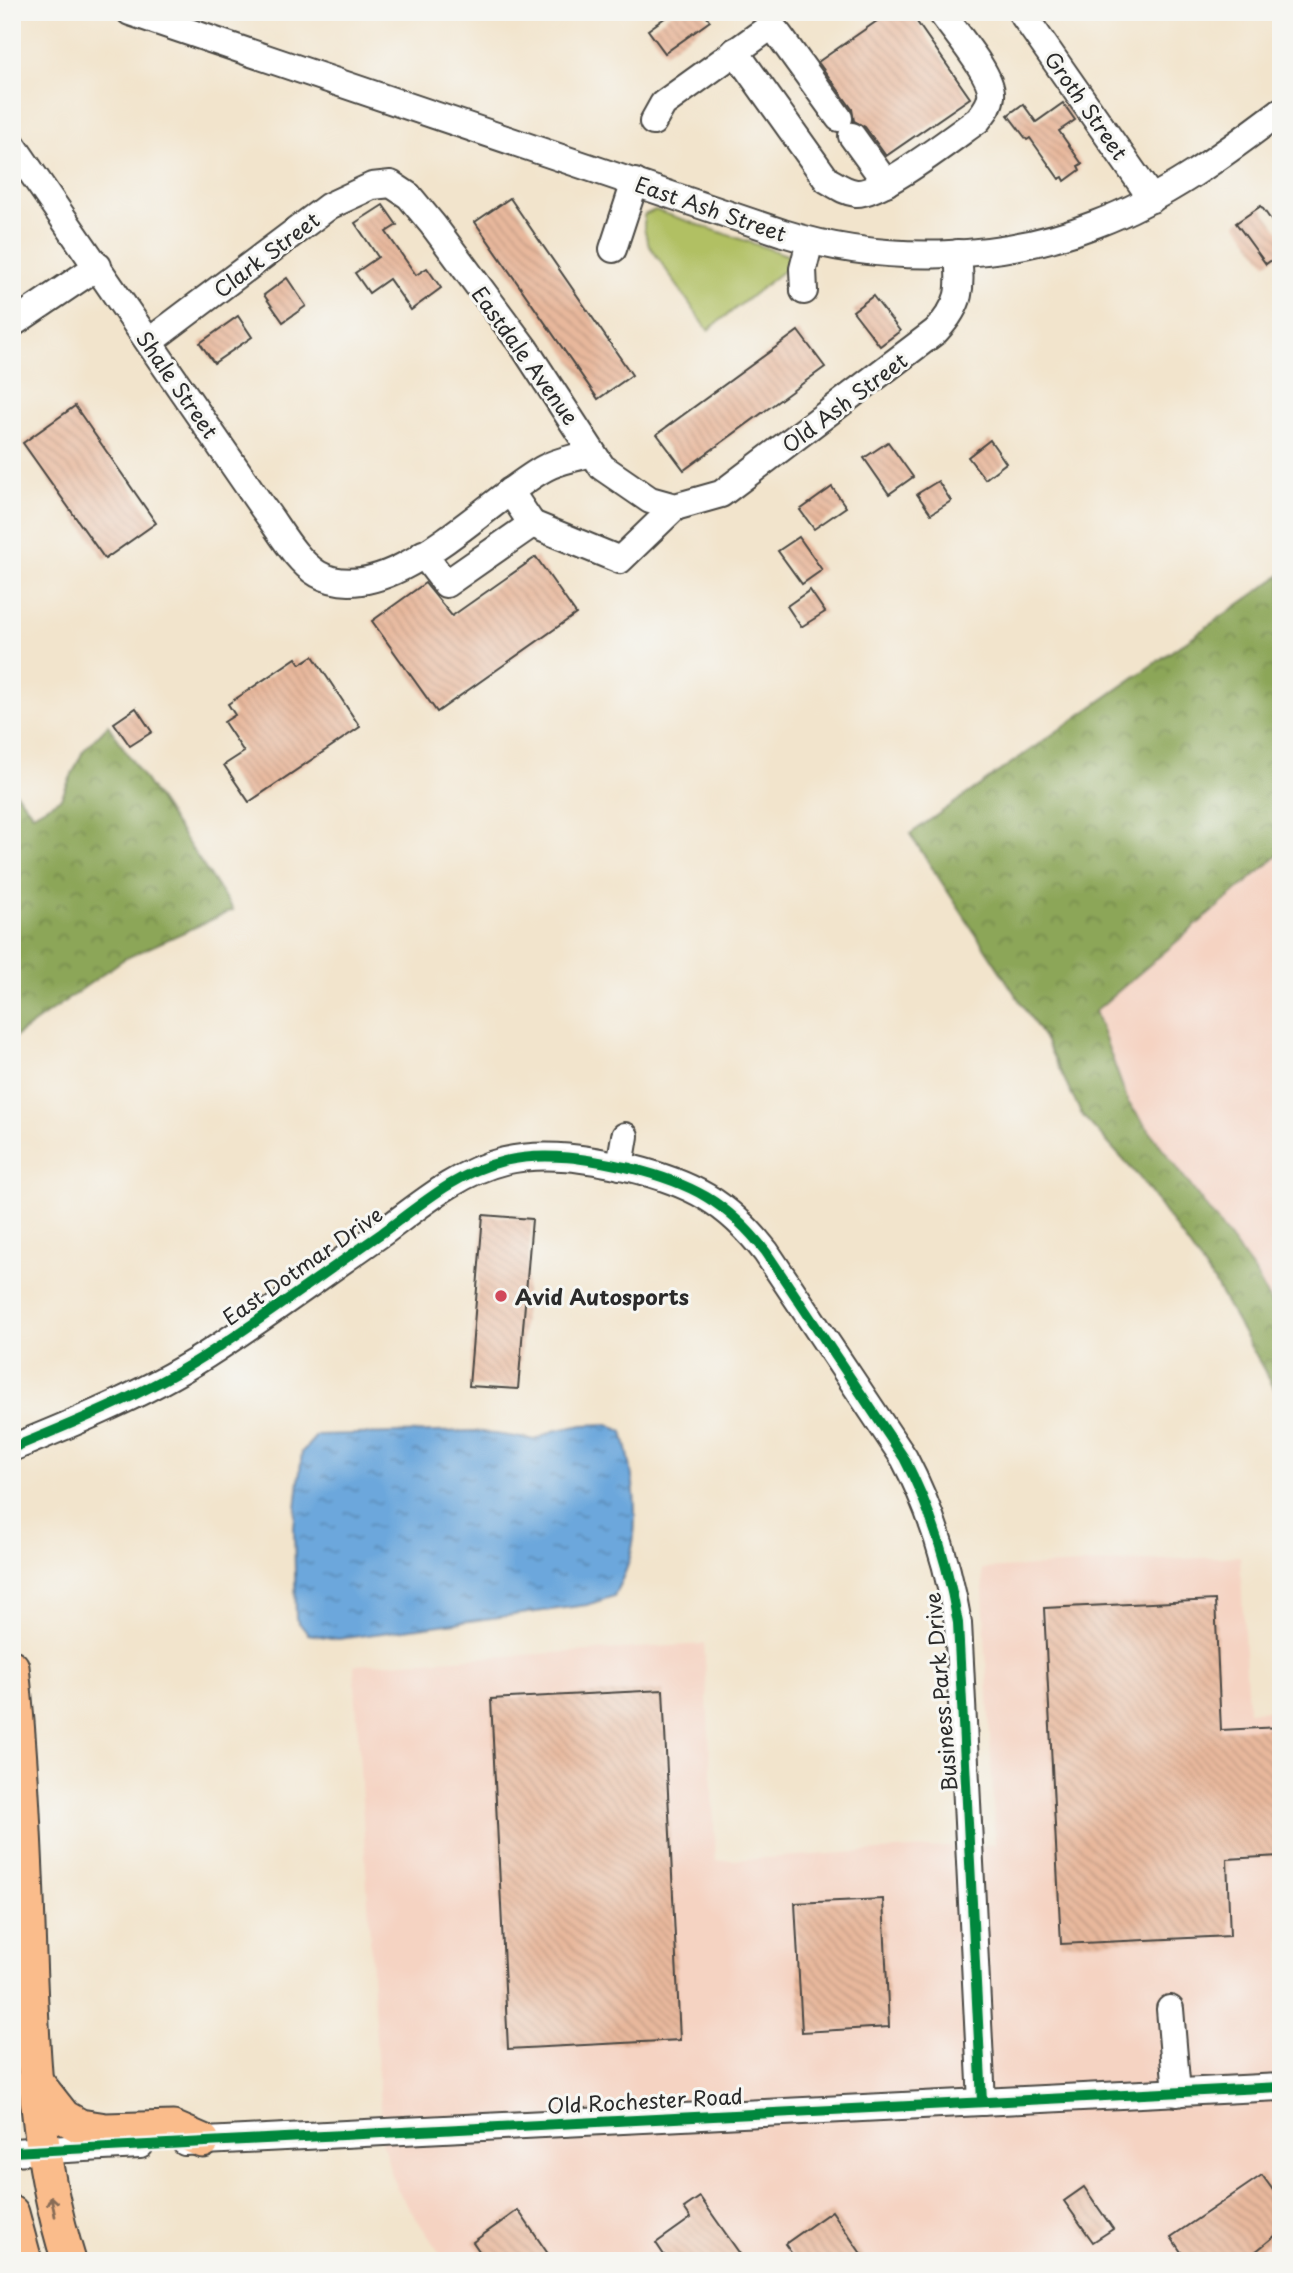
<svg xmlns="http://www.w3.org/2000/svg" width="1293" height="2273" viewBox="0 0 1293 2273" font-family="'Playpen Sans',sans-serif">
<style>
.built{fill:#f5d3c2}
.grass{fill:#b1c063;stroke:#6e7647;stroke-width:2}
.forest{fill:url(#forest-crowns);stroke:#5c6842;stroke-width:2}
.water{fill:url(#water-ripples);stroke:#4c6984;stroke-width:2}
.building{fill:url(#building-back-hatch)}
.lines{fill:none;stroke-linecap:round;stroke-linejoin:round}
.minor-casing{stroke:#494743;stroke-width:30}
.major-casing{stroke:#494743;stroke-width:37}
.minor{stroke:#fff;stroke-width:26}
.major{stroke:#fabc8b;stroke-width:33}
.cycleway-casing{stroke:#f6f6f2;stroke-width:15}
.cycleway{stroke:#00873e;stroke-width:10}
.oneway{stroke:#886c56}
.poi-dot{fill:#d1495b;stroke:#f6f6f2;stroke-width:2.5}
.labels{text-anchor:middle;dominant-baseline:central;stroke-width:6;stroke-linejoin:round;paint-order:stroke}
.street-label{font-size:21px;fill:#2b2b2b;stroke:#f6f6f2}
.poi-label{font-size:21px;font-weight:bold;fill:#2b2b2b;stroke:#f6f6f2;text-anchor:start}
</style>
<defs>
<pattern id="forest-crowns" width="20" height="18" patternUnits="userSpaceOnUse" patternTransform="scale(1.75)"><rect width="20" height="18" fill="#8ca659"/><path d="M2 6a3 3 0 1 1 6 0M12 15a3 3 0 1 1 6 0" fill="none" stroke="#73874a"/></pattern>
<pattern id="water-ripples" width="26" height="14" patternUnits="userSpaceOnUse" patternTransform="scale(1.75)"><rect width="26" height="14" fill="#6ca7dc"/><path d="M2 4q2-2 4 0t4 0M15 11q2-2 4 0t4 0" fill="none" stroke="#5988b3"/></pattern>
<pattern id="building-back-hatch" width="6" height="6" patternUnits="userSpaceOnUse" patternTransform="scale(1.75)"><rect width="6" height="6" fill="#e8b89c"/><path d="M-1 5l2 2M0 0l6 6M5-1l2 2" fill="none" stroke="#c79e87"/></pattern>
</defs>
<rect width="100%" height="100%" fill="#f6f6f2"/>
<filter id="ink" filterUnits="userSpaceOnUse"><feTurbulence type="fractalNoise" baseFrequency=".0143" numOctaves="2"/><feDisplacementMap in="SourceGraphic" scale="14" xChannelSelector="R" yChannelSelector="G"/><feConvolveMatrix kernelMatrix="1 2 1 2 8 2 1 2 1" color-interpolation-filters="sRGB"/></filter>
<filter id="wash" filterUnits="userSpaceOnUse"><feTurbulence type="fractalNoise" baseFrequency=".00686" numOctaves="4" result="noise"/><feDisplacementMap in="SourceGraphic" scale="28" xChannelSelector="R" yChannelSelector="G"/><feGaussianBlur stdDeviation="1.57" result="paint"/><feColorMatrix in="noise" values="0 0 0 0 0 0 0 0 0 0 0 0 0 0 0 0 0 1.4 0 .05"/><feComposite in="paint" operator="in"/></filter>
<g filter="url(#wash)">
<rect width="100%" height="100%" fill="#f2e4cc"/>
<!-- built -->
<g class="built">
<path d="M1281,853v465l-27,-47 -126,-169 -34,-91z"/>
<path d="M1240,1556l8,155 33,-1v551h-836l-49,-73 -14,-46 -28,-477 350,-21 12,217 279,-17 -13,-275z"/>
</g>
<!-- grass -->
<path class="grass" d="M655,210l135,46 -3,12 -79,62 -59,-85 -5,-16v-14z"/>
<!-- forest -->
<g class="forest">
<path d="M1281,575v278l-186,158 33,91 126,169 27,52v77l-68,-120 -73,-102 -58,-63 -38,-77 -134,-204z"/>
<path d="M108,725l125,185 -109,49 -112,80v-251l21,26 28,-16 22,-47z"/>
</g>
<!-- water -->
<path class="water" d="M608,1424l15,8c10,39 18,89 6,129 -3,12 -10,24 -15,35l-27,9 -249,34 -30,-5 -12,-15 -2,-92 8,-75 15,-17 158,-4 61,9 17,-9 29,-6z"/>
<g id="blocks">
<!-- building -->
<g class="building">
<path d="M673,12h30l7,9 -45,32 -17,-23z"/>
<path d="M890,12h20l60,86 -84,58 -21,-29 -11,-6 -2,-12 -34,-47z"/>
<path d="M1063,103l12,17 -16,11 23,33 -4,2 2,4 -15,11 -2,-4 -4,2 -29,-41 -3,2 -19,-25 15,-11 13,18z"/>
<path d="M510,198l122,177 -34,24 -123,-177z"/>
<path d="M383,205l14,20 -11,7 30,43 11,-7 14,20 -30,22 -22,-31 -20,14 -14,-20 23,-16 -23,-34z"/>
<path d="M1261,206l20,28v19l-15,11 -30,-41z"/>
<path d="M287,278l19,28 -23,16 -19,-27z"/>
<path d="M873,296l27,35 -20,15 -27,-35z"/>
<path d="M238,316l14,21 -38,26 -14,-20z"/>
<path d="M798,331l27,36 -141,103 -27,-36z"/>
<path d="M75,406l81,117 -51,36 -82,-116z"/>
<path d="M990,440l16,23 -21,16 -17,-22z"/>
<path d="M888,442l25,35 -24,17 -25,-36z"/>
<path d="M938,481l13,20 -20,13 -14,-20z"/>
<path d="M832,487l14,20 -32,22 -14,-19z"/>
<path d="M799,537l23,33 -20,14 -24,-33z"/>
<path d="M536,557l40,57 -139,98 -65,-91 53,-38 27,33z"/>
<path d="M810,590l15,22 -24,15 -14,-21z"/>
<path d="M313,656l47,71 -111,75 -25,-37 20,-13 -20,-30 11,-7 -7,-11 68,-46 4,6z"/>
<path d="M136,708l16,24 -22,14 -16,-23z"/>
<path d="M483,1215l49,4 -14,170 -49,-3z"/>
<path d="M1215,1600l6,130 60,-3v129l-54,3 3,77 -169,8 -17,-336z"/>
<path d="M663,1690l17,350 -172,9 -17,-350z"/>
<path d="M883,1899l6,128 -87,5 -7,-129z"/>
<path d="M1262,2175l19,26v30l-37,30h-57l-16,-24z"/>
<path d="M1084,2187l29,42 -20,13 -29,-41z"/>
<path d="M700,2197l45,64h-77l-12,-18 35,-25 -7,-10z"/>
<path d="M518,2210l35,51h-67l-13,-19z"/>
<path d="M832,2211l34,50h-69l-12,-17z"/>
</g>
</g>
</g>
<g filter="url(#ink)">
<use href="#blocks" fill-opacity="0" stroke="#494743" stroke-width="2"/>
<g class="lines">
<defs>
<g id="minor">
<path d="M130,12l653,221c99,31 216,29 313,-9 69,-26 127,-69 185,-113"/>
<path d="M1021,12l131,187"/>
<path d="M735,51l92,129c9,5 18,12 29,13 24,2 99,-57 122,-73 5,-7 12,-14 13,-24 3,-20 -38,-66 -50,-84"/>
<path d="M653,122l10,-18 104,-75h7l5,6 60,83"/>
<path d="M852,136l34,47"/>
<path d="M12,144l251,364c16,21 32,52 55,66 69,39 170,-76 227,-106 14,-8 32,-10 46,-15"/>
<path d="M613,249l22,-67"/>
<path d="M804,291l-1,-22 7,-28"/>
<path d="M12,324l86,-58"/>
<path d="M150,341l179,-135 43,-20 19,-2 18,12 24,29 92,124 77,118 48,33 25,7 46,-13 215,-163c26,-28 25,-41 22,-78"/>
<path d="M532,524l88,36 55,-53"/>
<path d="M423,554l23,30 86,-60 -22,-33"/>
<path d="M620,1166l5,-30"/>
<path d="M12,1448c69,-28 142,-58 205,-100 56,-37 110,-77 165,-115 38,-28 76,-61 122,-72 42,-10 85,-2 126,7 61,15 97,34 136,84l138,206c28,53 44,106 54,165l24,479"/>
<path d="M1170,2009l7,84"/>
<path d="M185,2142l1096,-55"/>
<path d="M12,2152l128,-7"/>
</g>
<g id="major">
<path d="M12,1667c9,86 13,172 16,259 4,114 6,225 41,335"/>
<path d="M34,2079l30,38 16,9 26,4 67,-2 30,13"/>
<path d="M12,2213l13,48"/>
</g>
</defs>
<!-- minor casing -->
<use href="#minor" class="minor-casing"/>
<!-- major casing -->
<use href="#major" class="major-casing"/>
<!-- minor -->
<use href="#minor" class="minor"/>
<!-- major -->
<use href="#major" class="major"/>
<defs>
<g id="cycleway">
<path d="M12,1448c69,-28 142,-58 205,-100 56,-37 110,-77 165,-115 38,-28 76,-61 122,-72 42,-10 85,-2 126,7 61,15 97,34 136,84l138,206c28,53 44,106 54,165l24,479"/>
<path d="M12,2152l1269,-65"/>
</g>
</defs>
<!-- cycleway casing -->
<use href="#cycleway" class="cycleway-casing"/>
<!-- cycleway -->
<use href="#cycleway" class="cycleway"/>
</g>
<!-- one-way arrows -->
<defs><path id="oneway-shaft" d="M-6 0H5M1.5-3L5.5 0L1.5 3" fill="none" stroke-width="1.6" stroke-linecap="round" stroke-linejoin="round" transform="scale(1.75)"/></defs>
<use class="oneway" href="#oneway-shaft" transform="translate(53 2206) rotate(-101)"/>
</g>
<!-- markers -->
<circle class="poi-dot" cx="501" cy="1296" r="7"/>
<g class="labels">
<!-- street labels -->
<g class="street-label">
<text transform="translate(1087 105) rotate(55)">Groth Street</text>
<text transform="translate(711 208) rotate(19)">East Ash Street</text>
<text transform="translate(266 254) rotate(-37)">Clark Street</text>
<text transform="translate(526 355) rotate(54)">Eastdale Avenue</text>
<text transform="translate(178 384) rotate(55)">Shale Street</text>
<text transform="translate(844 402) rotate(-37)">Old Ash Street</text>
<text transform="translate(302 1265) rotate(-35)">East Dotmar Drive</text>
<text transform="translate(940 1692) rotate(-95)">Business Park Drive</text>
<text transform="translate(645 2100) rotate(-3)">Old Rochester Road</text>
</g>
<!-- poi labels -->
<g class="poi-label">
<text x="515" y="1296">Avid Autosports</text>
</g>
</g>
<!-- margin -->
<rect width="1293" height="2273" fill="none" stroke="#f6f6f2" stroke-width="42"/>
</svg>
